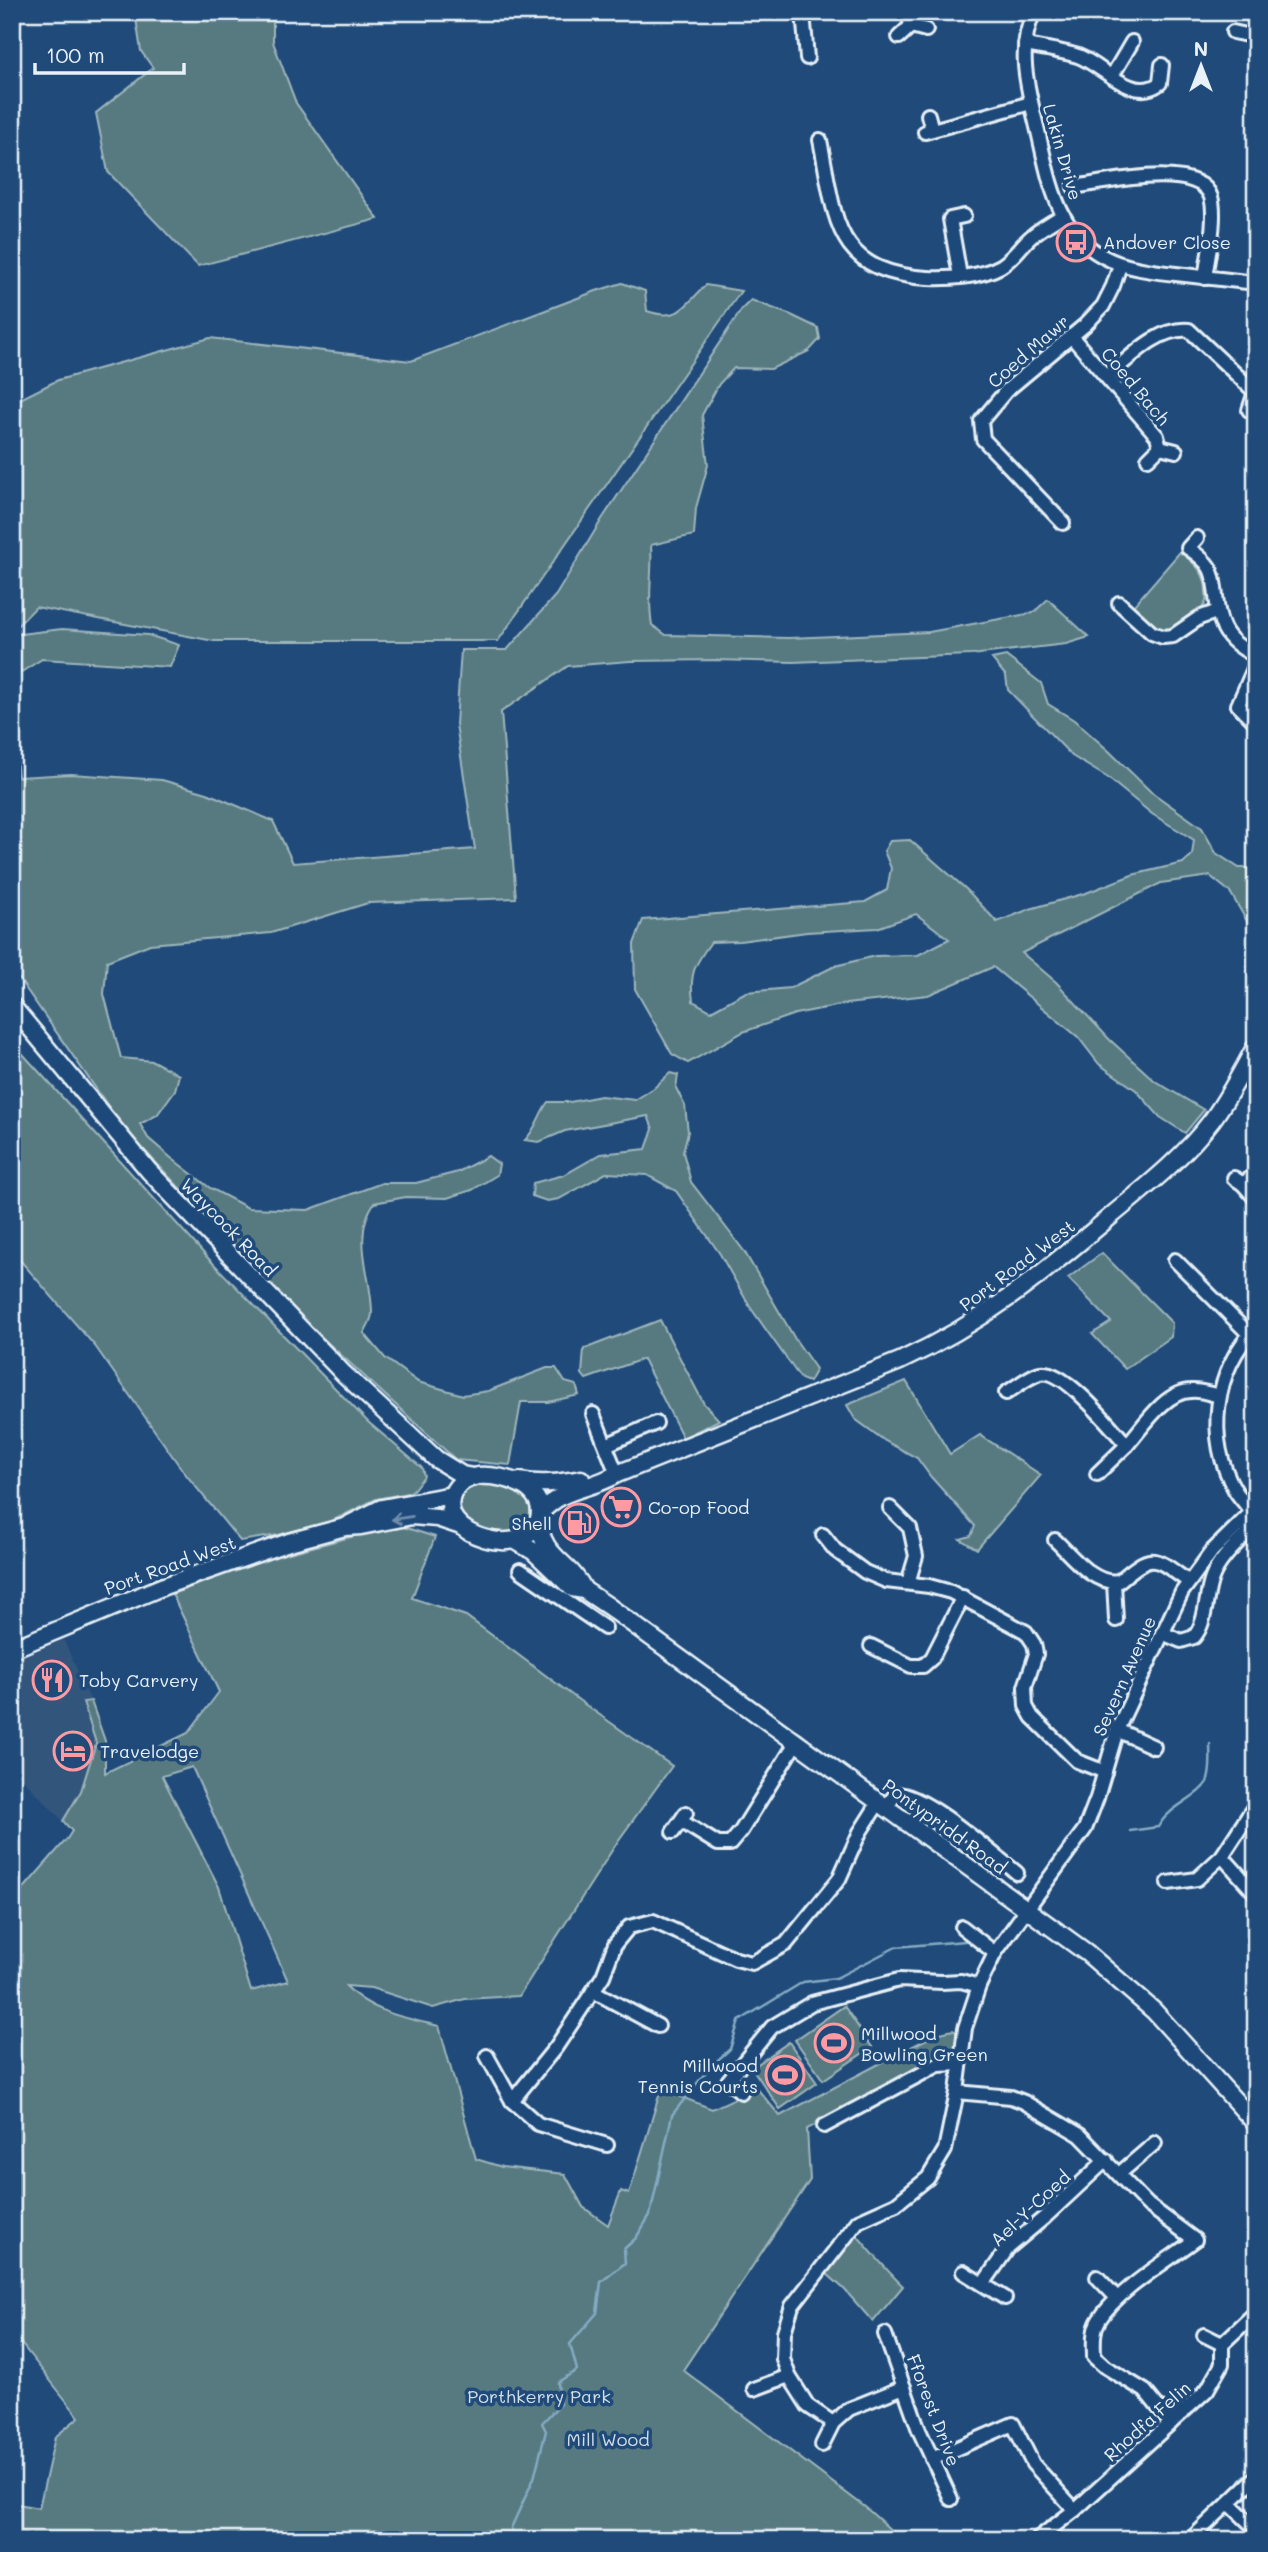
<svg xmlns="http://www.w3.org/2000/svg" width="1268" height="2552" viewBox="0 0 1268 2552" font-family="Mali,sans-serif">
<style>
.built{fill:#32547c}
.green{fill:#567a80;stroke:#9fb6bc;stroke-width:2;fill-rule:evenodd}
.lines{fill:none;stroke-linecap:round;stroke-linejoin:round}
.stream{stroke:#86abc3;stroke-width:2.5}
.minor-casing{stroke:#e8f1f8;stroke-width:18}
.major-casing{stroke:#e8f1f8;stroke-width:21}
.minor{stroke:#1f4a7a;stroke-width:12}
.major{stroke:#1f4a7a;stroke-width:16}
.oneway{stroke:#6f8dac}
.labels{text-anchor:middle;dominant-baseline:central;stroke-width:7;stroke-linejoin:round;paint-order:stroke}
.street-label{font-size:18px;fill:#e8f1f8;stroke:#1f4a7a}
.poi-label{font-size:18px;fill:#e8f1f8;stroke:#1f4a7a;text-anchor:start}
.park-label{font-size:18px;fill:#d2dfe6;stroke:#1f4a7a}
</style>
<rect width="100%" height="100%" fill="#1f4a7a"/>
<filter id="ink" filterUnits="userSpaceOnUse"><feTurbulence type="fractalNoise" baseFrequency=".0143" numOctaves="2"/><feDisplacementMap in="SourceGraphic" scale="14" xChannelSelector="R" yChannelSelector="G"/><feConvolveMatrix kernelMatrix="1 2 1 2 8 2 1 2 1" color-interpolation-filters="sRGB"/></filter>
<g filter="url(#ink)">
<!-- built -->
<path class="built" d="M64,1640l27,61 -8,1 13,41 -15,48 -18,30 -51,-53v-95l4,-14z"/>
<!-- green -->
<g class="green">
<path d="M135,12h138v30l23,61 82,116 -180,47 -90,-94 -12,-59 57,-45 -12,-17z"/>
<path d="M622,283l23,8 2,20c33,11 37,-5 59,-26l35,6 -243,350h-284l-178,-34 -24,24v-228l46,-23 152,-42 201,23 185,-70z"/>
<path d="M751,300l40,15 27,13 2,11 -11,12 -38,18 -37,-1 -15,16 -17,31 6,50 -12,43 -2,27 -43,10c2,27 -4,53 1,80l14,10 123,3 140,-6 104,-19 15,-14 41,38 -23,7 -95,11 -178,7 -77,-2 -86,1 -62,5 -67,46 15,186 -148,5 -97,30 -121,11 -43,17 -3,33 17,64 32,3 26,14 -4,15 -18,25 -17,9 8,14 22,19 40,31 38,20 60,2 74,-27h34l42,-11 30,-16 11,8 -2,11 -25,15 -25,8 -41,-1 -32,6c-23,34 -2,73 -2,110 0,7 -5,14 -8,20l21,25 33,24 45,13 25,-4 59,-23h9l9,14 11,3 3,10 -31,7h-27l-11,63 -54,-5 -139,-127 -192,-203 -113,-161v-244l6,52 53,-3 91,6 45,13 66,28 20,42 182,-14 -19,-125 5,-74h46l49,-55 46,-76 140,-210z"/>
<path d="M1180,552c15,12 26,20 26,40 1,7 1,11 -4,16 -9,8 -19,9 -26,20l-19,3 -23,-22v-4z"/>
<path d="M62,629l86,6 31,10 -9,22 -128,-8 -30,19v-43z"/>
<path d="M1006,656l35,27 7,21 26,16 35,31 41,40 52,37 14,25 23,15h17v64l-4,-2 -22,-38 -20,-16 -49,7 -139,70 34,29 53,57 46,42 49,29 -19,23 -25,-16 -24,-27 -37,-26 -21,-27 -85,-70 -65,28 -82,9 -51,10 -52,18 -55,31 -16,-9 -37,-65 -1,-45 9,-24 222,-18 22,-12 4,-22 -7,-17 6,-10 20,-1 57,50 30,32 33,-13 56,-16 46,-18 51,-12 9,-8 2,-15 -42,-26 -44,-36 -36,-22 -64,-66 -2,-14 -14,-17zM916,914l33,25 -31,16 -43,1 -40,10 -45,22 -44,4 -35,19 -18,-10c-4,-28 2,-37 18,-59l29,-1 67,-9 70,-4z"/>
<path d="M12,1042l195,215 161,165 54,46 2,8 -11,14 -5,3 -32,6 -44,22 -53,14 -39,6 -57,-70 -88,-125 -83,-95z"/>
<path d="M670,1073l8,2 -2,13 9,18 3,26 -5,20 8,30 53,69 51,88 21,30 -7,13 -8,-3 -51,-72 -30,-53 -44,-63 -29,-16 -41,-2 -47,26 -12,2 -15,-5 1,-13 31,-8 37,-21 45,-5 7,-20 -5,-13 -83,15 -26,11 -14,-2c12,-12 13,-25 23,-38h22l31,-6 34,4 19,-12z"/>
<path d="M1102,1253l70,70 -1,14 -46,32 -33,-35 19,-12 -43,-44z"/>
<path d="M660,1320l44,84 15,16 -36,18 -40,-79 -57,20 -4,-5 2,-25z"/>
<path d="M906,1381l44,73 30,-19 61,40 -64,74 -17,-10 11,-3 4,-10 -44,-49 -14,-19 -32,-17 -30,-22 -8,-14z"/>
<path d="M483,1482c12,2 26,3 37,10 15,10 17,37 -4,41 -40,6 -91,-32 -33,-51z"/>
<path d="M397,1525l38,12 -23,61 54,18 114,85 92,65 -54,75 -99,155 -54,3 -32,9 -62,-20 -25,-2c24,26 60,32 93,40l37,133 26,8 63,7 18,33 25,18 13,-34 8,3 32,-105 51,20 28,-13 15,-10 25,30 156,-82 17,-4 5,4v13l-7,8 -144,74 3,51 -127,190 182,137 37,33h-890v-37l27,5 16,-71 24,-20 -67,-85v-430l55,-63 5,-8 -9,-10 18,-30 15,-48 -13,-41 8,-1 14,40v32l83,-40 31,-41 -47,-98 94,-35zM192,1767l96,214 -37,10 -32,-104 -57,-111z"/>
<path d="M844,2006l28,41 -49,33 -28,-40z"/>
<path d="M789,2042l28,41 -37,26 -28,-41z"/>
<path d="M854,2232c17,19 31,37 49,54l-30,36 -29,-33 -18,-16z"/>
</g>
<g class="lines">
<!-- stream -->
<g class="stream">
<path d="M1130,1831l28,-4c12,-22 40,-29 49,-45 5,-10 3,-27 3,-38"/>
<path d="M515,2540l-4,-12 23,-50 12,-47 -4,-8 18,-19 -2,-22 19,-12 -7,-26 27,-31 4,-31 24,-19 -1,-14 12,-11 14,-23 22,-100 37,-47 21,-19 9,-28 64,-39 33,-4 60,-31 69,-6"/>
</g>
<defs>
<g id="minor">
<path d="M803,12l4,46"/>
<path d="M1034,12c-18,38 -6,77 3,115 7,29 12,61 26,88 25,47 65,54 113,59 26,3 53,6 80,9"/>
<path d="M911,26l15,4"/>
<path d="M1233,32l23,5"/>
<path d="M899,37l12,-11 -3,-14"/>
<path d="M1025,45c18,3 36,6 53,11 25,9 55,48 82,27l2,-18"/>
<path d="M1112,76l20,-34"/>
<path d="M928,115l4,15"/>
<path d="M925,132l106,-29"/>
<path d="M820,140c16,78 12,132 108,138 22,1 53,-1 73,-12 13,-8 20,-21 31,-30 9,-8 21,-14 31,-21"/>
<path d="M1074,187c28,-4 125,-27 137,10 6,21 -3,59 -6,81"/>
<path d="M960,276l-10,-57 14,-3"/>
<path d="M1071,336l86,100 3,11 -12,12"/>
<path d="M1107,377c23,-19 50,-50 82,-47l66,62 -6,18"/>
<path d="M1160,447l16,4"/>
<path d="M1063,523l-80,-84 -2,-18 25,-30 79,-66 18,-19 10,-20 7,-21"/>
<path d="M1197,538l-9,10c7,5 16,11 21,19 4,6 5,14 6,21 4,35 6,51 41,68"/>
<path d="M1119,603l33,30 11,4 10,-1 26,-18 17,-6"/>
<path d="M1256,664l-18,41 18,18"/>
<path d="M1234,1178l9,6 7,-6"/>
<path d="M1243,1184l13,15"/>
<path d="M1175,1260l74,74"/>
<path d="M1006,1393c10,-6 23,-17 34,-20 23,-6 72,55 87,72 16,-18 38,-54 64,-54 9,-1 20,3 28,5"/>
<path d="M593,1414l24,60"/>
<path d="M606,1445l50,-22"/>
<path d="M1097,1474l30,-29"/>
<path d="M890,1508l20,20 6,28 -8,27"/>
<path d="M1251,1511c-5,-7 -12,-14 -16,-21 -30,-51 -21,-121 21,-162"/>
<path d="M823,1535l12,15 30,22 21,9 43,5 22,6 75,40 8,12 2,10 -11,33 1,19 6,11 45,44 28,11"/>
<path d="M1055,1540c17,16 39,46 64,41 35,-30 35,-24 70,1"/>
<path d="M520,1570l85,58"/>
<path d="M1114,1582l2,38"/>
<path d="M1162,1633l19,8 13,-4c13,-15 11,-41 18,-59 7,-19 25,-34 39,-49"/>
<path d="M871,1646l40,20h12l9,-8 31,-61"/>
<path d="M1117,1730l37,17"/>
<path d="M886,1807l10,-13c27,-2 98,61 121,79"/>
<path d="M681,1821l37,23h12l11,-13 56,-90"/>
<path d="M673,1832l13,-19"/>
<path d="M1222,1856l34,38"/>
<path d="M1168,1883l29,-4 25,-23 34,-52"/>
<path d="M962,1927l33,26"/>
<path d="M593,1991l65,35"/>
<path d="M487,2056l25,45 26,23 69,21"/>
<path d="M741,2092l-13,-11 44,-54 40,-24 87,-23 43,2 19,-1 18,5"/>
<path d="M957,2092l54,5 13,5 56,33 68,70 47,35c-28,21 -78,51 -96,80 -7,11 -5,25 -5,37l10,9 41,25 26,32"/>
<path d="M512,2101l44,-54 47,-71 12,-32 14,-17 24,-6 83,38 16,4 34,-19 53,-65 21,-47 19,-30"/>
<path d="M824,2126l114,-61 22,-1"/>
<path d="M1119,2174l36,-31"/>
<path d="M963,2272l42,26"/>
<path d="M1097,2277l20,21"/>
<path d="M983,2284l25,-36 37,-31 61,-57"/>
<path d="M885,2334l34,96 32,69"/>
<path d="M1204,2335l18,9"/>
<path d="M754,2389l35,-13"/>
<path d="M833,2423l-25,-17 -19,-30 -6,-17 1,-27 8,-26 66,-85 38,-17 32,-26 17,-28 12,-58 8,-64 14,-42 16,-33 90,-124 12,-31 20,-68 65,-138 30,-41 44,-43"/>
<path d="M822,2445l11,-22 16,-14 55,-22"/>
<path d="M932,2459l81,-35 20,40 42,46"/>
<path d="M1229,2503l27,26"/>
<path d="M1036,2540l39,-30 132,-120 15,-26v-20l33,-31"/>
<path d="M1190,2540l66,-63"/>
</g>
<g id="major">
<path d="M12,1006l137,165 195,203 92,85 26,16 11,2"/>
<path d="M478,1476c24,-2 69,10 61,43 -11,43 -106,17 -86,-26 4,-10 15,-15 25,-17z"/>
<path d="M520,1481c21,4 39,2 61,-2"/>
<path d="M540,1513c25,-27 48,-22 77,-39l283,-113c85,-39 141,-86 211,-145 36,-30 73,-59 101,-96 17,-23 30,-49 44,-74"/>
<path d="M539,1519c1,38 31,42 45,71"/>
<path d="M350,1524l32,-16 70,-13"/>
<path d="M516,1541l17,10 39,37 12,2 24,16 479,347 67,58 102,113"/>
<path d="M12,1649l152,-63 125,-44 56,-15 16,-1 51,-10 25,2 21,7"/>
</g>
</defs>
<!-- minor casing -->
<use href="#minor" class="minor-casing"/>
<!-- major casing -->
<use href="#major" class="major-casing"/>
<!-- minor -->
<use href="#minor" class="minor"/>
<!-- major -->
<use href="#major" class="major"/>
</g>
<!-- one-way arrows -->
<defs><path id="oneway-shaft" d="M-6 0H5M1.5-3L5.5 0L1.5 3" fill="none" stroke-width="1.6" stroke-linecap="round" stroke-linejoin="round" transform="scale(1.75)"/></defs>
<use class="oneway" href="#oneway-shaft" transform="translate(402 1518) rotate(171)"/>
</g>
<!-- icons -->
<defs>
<symbol id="bus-ring" viewBox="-11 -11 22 22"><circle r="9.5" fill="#1f4a7a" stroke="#ff9aa2" stroke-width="1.5"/><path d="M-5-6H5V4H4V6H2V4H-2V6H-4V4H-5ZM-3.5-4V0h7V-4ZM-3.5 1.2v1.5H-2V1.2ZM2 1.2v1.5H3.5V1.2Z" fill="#ff9aa2"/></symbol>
<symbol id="supermarket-ring" viewBox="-11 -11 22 22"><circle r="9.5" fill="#1f4a7a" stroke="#ff9aa2" stroke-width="1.5"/><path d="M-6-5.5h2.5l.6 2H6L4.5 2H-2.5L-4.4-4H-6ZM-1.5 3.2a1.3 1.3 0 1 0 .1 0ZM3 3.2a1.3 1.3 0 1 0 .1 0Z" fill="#ff9aa2"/></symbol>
<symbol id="fuel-ring" viewBox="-11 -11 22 22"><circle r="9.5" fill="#1f4a7a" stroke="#ff9aa2" stroke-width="1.5"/><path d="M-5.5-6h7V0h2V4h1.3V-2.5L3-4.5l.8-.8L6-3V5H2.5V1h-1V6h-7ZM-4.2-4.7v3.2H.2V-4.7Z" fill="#ff9aa2"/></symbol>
<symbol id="restaurant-ring" viewBox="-11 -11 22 22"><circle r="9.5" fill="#1f4a7a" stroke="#ff9aa2" stroke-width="1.5"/><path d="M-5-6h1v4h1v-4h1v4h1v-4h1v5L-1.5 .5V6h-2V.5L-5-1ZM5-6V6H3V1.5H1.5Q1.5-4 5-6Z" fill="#ff9aa2"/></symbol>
<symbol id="hotel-ring" viewBox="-11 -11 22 22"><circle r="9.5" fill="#1f4a7a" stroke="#ff9aa2" stroke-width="1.5"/><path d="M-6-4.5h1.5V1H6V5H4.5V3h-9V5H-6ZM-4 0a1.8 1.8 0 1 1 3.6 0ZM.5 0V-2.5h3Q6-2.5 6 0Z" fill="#ff9aa2"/></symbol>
<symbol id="stadium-ring" viewBox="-11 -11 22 22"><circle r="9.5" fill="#1f4a7a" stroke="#ff9aa2" stroke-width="1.5"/><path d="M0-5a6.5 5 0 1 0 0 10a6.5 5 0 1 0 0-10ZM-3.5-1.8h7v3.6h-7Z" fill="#ff9aa2"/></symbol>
</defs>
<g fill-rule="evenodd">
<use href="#bus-ring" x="1054" y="220" width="44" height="44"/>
<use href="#supermarket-ring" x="599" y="1485" width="44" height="44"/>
<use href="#fuel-ring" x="557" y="1501" width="44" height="44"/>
<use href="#restaurant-ring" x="30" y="1658" width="44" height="44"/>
<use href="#hotel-ring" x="51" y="1729" width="44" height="44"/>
<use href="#stadium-ring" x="812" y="2021" width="44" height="44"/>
<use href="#stadium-ring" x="763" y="2053" width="44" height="44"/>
</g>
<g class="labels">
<!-- street labels -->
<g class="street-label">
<text transform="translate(1063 152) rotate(74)">Lakin Drive</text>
<text transform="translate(1028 351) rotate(-41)">Coed Mawr</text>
<text transform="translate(1136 386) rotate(50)">Coed Bach</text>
<text transform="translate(229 1227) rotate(46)">Waycock Road</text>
<text transform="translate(1017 1265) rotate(-37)">Port Road West</text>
<text transform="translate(170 1565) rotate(-20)">Port Road West</text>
<text transform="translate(1124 1676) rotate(-66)">Severn Avenue</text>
<text transform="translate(945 1826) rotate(36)">Pontypridd Road</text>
<text transform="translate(1030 2208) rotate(-43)">Ael-Y-Coed</text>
<text transform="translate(934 2410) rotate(69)">Fforest Drive</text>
<text transform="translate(1147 2421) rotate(-42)">Rhodfa Felin</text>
</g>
<!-- poi labels -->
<g class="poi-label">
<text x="1103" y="242">Andover Close</text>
<text x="648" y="1507">Co-op Food</text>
<text x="552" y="1523" text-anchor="end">Shell</text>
<text x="79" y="1680">Toby Carvery</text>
<text x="100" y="1751">Travelodge</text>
<text x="861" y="2033">Millwood<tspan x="861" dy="21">Bowling Green</tspan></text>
<text x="758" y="2065" text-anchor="end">Millwood<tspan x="758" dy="21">Tennis Courts</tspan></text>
</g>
<!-- park labels -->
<g class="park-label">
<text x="539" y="2396">Porthkerry Park</text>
<text x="608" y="2439">Mill Wood</text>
</g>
</g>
<!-- margin -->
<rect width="1268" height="2552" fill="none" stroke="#1f4a7a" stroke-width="42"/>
<rect x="21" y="21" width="1226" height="2510" fill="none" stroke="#e8f1f8" stroke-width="2.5" filter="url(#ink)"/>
<!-- north arrow -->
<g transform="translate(1201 66)" stroke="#1f4a7a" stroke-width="5" paint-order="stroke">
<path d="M0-5L12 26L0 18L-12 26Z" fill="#e8f1f8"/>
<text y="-10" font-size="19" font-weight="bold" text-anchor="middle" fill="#e8f1f8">N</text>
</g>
<!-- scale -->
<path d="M35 63v10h149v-10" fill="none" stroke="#e8f1f8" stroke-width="3.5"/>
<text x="46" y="63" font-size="21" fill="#e8f1f8" stroke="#1f4a7a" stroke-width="5" paint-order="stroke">100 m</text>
</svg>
